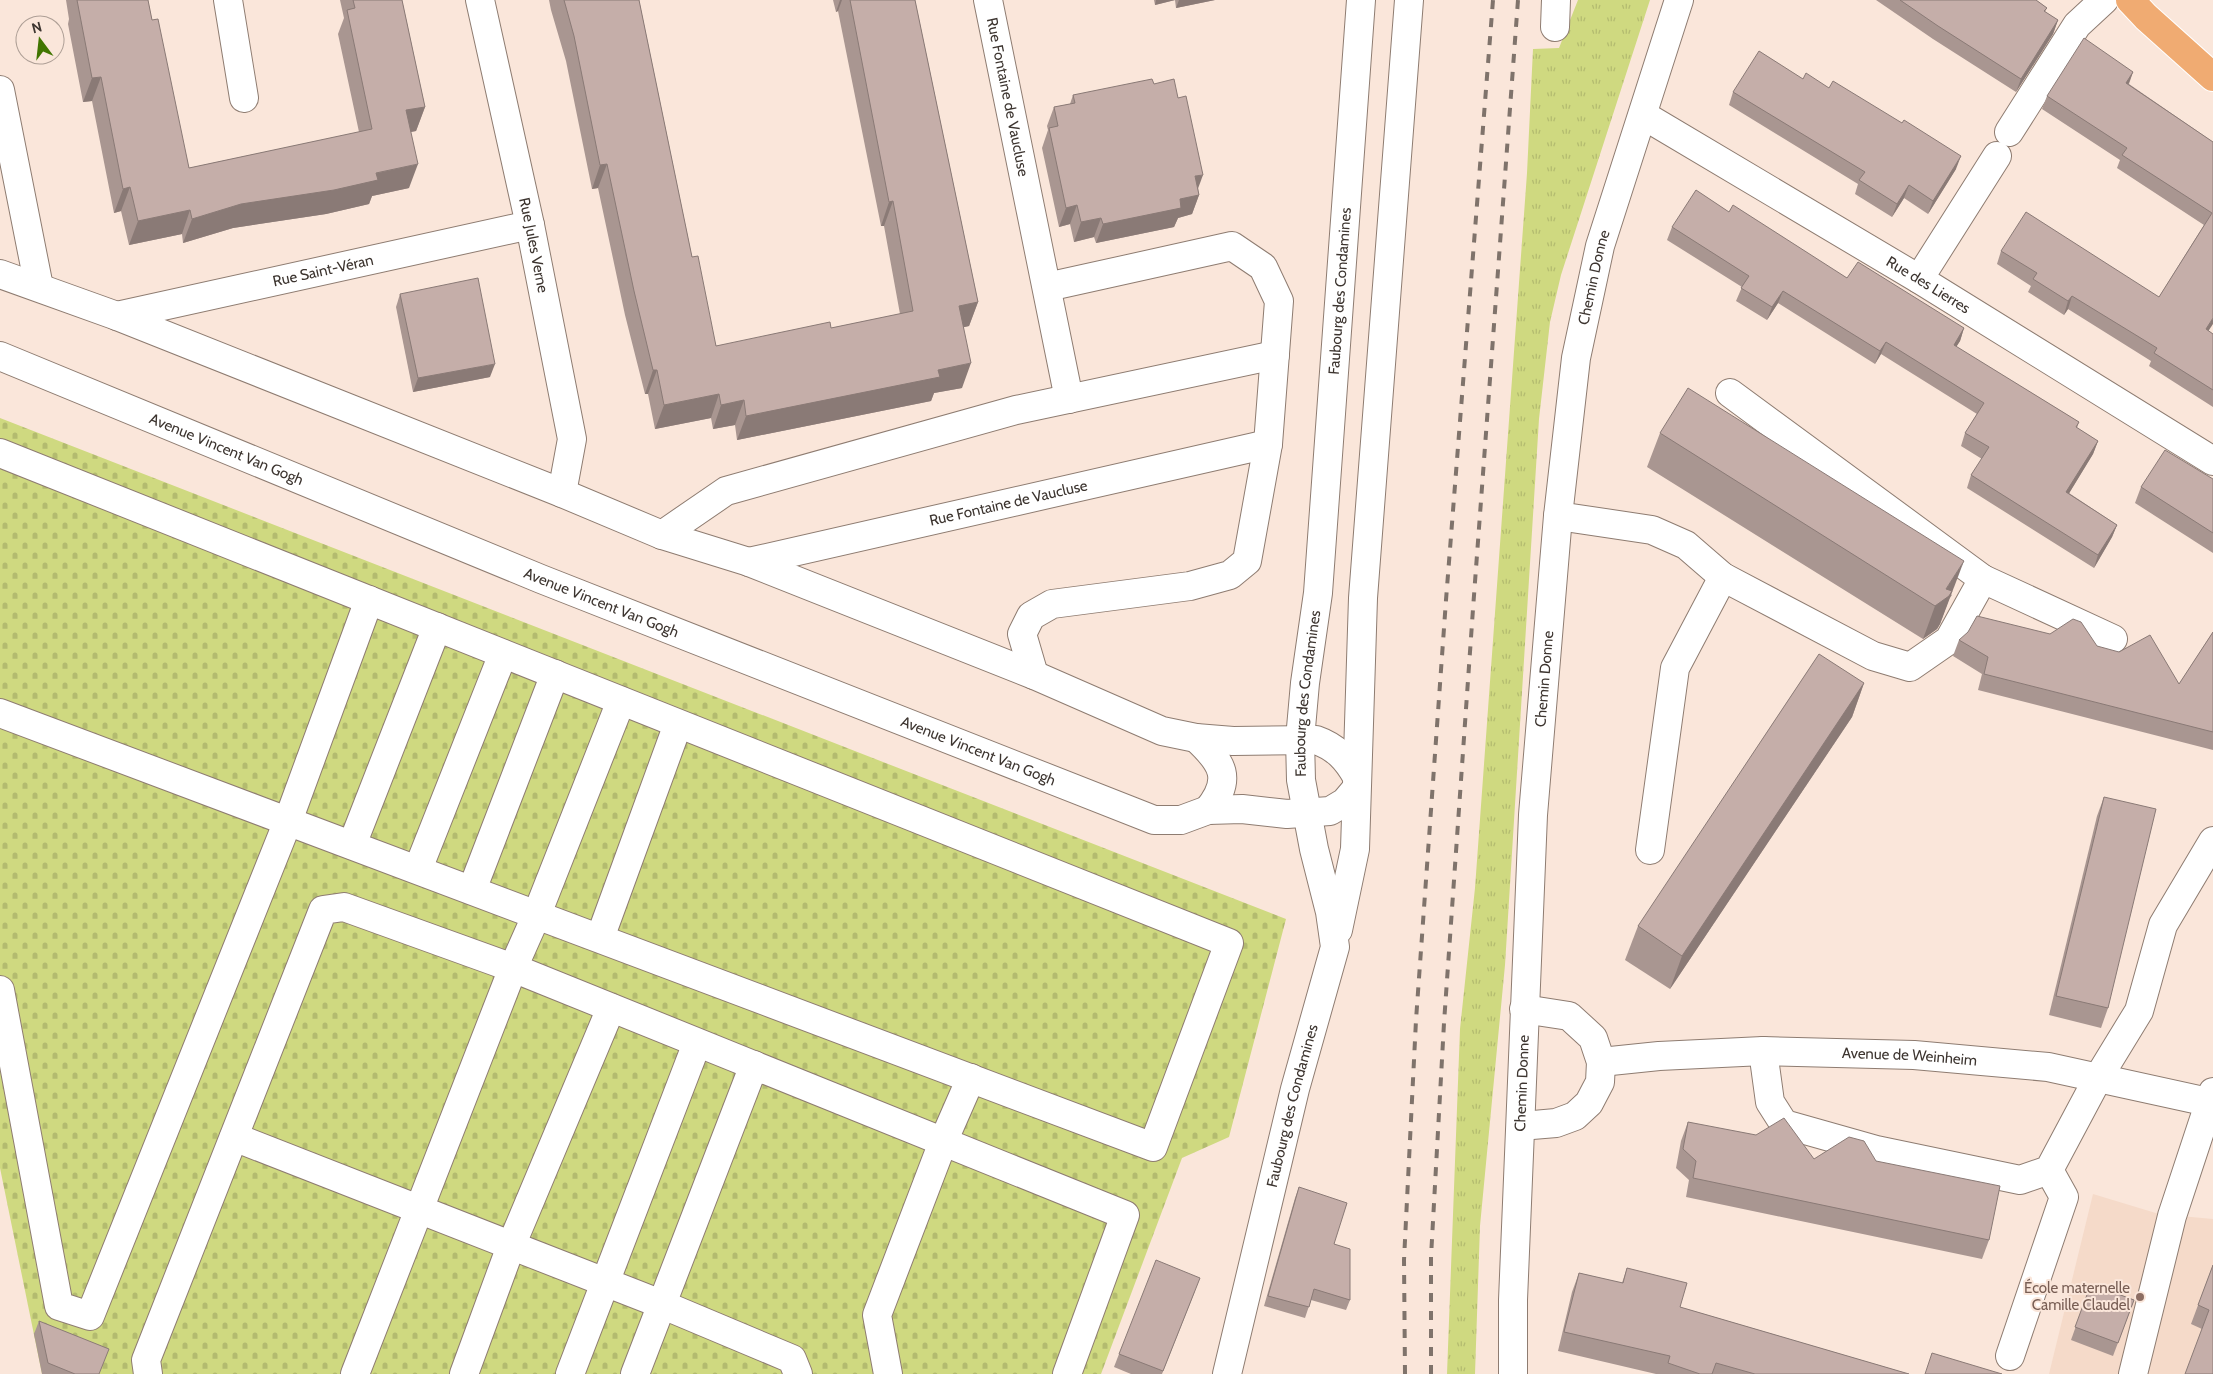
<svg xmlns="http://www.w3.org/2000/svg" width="2213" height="1374" viewBox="0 0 2213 1374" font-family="Cabin,sans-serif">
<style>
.built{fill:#f5dac9}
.grass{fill:url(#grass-tufts)}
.cemetery{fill:url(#cemetery-stones)}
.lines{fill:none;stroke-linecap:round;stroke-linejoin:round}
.minor-casing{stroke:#8e7c71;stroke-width:30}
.major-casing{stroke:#fff;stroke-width:30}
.minor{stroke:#fff;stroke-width:28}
.major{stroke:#f0ab72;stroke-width:28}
.rail{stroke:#7f736b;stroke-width:4;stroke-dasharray:9 9;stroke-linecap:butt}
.wall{fill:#a99691}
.shaded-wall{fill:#8a7a76}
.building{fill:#c5aea9;stroke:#8a7a76}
.education-dot{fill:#8d6e63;stroke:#fae6da;stroke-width:2}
.labels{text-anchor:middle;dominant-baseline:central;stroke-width:4;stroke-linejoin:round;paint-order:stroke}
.street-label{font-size:15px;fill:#3d3530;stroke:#fae6da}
.education-label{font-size:15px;fill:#785e54;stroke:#fae6da;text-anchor:end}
</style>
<defs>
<pattern id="grass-tufts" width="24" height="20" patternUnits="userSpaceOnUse" patternTransform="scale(1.25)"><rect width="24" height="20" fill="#cfd980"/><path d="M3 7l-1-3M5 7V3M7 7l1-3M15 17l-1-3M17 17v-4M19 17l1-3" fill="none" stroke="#b3bb6f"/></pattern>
<pattern id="cemetery-stones" width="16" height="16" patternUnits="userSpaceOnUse" patternTransform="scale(1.25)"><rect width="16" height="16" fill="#cfd980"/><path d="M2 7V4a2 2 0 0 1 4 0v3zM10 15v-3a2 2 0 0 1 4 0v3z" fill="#b3bb6f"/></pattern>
</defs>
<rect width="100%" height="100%" fill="#fae6da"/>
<!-- built -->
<path class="built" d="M2093,1194l66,20 54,5v155h-164z"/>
<!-- grass -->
<path class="grass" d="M1578,0h72l-89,275 -11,47 -11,97 -34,546 -25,261 -5,148h-28l13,-345 15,-141 52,-715 6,-124 26,-1z"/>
<!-- cemetery -->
<path class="cemetery" d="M0,418l1286,501 -57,218 -47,21 -81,216h-1059l-42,-206z"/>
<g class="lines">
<defs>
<g id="minor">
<path d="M228,0l16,98"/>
<path id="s1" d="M480,0l50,225 42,214 -10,54"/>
<path id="s2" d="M988,0l81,399"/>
<path d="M1555,27l1,-27"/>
<path d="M0,90l39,197"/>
<path id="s3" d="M1643,115l276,164 294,182"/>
<path d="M2009,132l68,-107 27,-25"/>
<path d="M0,274l117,42 445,177 100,42 87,27 285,113 128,56 34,7 37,3 83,-1c20,7 31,19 41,37"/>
<path d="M1919,279l78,-123"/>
<path id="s4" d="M117,316l413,-91"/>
<path id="s5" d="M0,356l541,223 613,241h27l27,-10 34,-1 45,5 43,-3 15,-9 11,-13"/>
<path d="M0,453l1229,490 -76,204 -1153,-434"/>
<path d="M1558,516l94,14 34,15 37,32 150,79 37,11 39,-27 34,-61 -253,-186"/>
<path d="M662,535l64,-44 290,-81 259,-55"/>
<path id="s6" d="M749,562l519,-118"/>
<path d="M1983,579l130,60"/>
<path d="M1034,675l-12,-41 9,-18 21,-12 138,-18 40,-11 17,-14 21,-117 11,-143 -16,-34 -31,-21 -185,41"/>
<path d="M621,701l-84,213 -24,54 612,247 -58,159"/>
<path d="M1196,738c27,25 37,41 12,72"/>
<path d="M352,845l85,-218"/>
<path d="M1650,850l25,-182 48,-91"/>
<path d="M418,869l85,-215"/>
<path d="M472,890l83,-216"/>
<path d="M1338,930l17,-81 8,-251 46,-598"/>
<path d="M600,938l78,-214"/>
<path d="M0,990l59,316 31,10 198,-495 81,-221"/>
<path d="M1763,1051l7,51 14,22 92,26 144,30 29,-10 49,-92 41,-67 24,-86 50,-84"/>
<path id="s7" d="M1601,1062l58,-6 104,-5 151,4 134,12 165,36"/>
<path d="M1521,1126l35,-3 19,-7 14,-13 11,-21 1,-20 -8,-24 -24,-22 -45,-7"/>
<path d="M234,1137l427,167 131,55 6,15"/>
<path d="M2010,1356l54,-159 -15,-27"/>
<path d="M148,1374l-2,-14 177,-450 21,-3 169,61 -158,406"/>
<path d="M464,1374l47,-128 100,-238"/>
<path d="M570,1374l127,-331"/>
<path d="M635,1374l119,-309"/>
<path d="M888,1374l-11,-59 66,-173 28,-64"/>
<path id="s8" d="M1227,1374l68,-285 40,-142 -5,-35 -16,-63 -13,-69 -1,-41 5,-56 13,-90 43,-593"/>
<path id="s9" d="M1513,1374v-74l20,-485 25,-299 18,-158 24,-112 79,-246"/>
<path d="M2133,1374l39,-158 41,-124"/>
</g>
<path id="major" d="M2130,0l16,17 67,60"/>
</defs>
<!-- minor casing -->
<use href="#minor" class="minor-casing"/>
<!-- major casing -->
<use href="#major" class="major-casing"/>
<!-- minor -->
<use href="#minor" class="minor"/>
<!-- major -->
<use href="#major" class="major"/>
<!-- rail -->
<g class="rail">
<path d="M1405,1374l-1,-114 12,-240 30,-420 47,-600"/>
<path d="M1431,1374v-117l13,-234 29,-414 45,-609"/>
</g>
</g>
<!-- wall -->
<g class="wall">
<path d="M66,0h82l4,20 37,148 170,-36 -21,-98 6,-16 -4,-18h62l23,107 -9,24 -5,1 -2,56 -37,8 -3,8 -43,10 -93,14 -50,15 -1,-9 -53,11 -8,-34 -7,2 -22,-112 -9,1 -15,-78 1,-5z"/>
<path d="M549,0h90l53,257 24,89 115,-18 69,-14 -16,-88h-3l-43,-215 -2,1 -3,-12h82l63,302 -9,24 -5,1 -2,61 -28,5 -3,8 -194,39 -2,-15 -22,4 -2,-11 -56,11 -7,-35h-3l-20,-79 -27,-127 -6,1 -26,-128 -15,-51z"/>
<path d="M1154,0h61l-39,8 -1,-8 -20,5z"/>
<path d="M1876,0h160l11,8 -2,4 13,8 -5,14 -37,58 -83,-53z"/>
<path d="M2133,72l-4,12 84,58 -4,189 4,3v73l-64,-41 2,-5 -83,-52 -4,6 -36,-23 3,-6 -34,-22 4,-13 158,46 45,-72 -87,-57 3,-8 -78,-51 5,-13z"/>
<path d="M1803,79l153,90 -28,45 -24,-16 -12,19 -37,-23 3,-10 -129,-79 4,-13z"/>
<path d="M1154,84l44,104 1,7 -7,19 -14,4 -4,9 -78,16 -2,-6 -20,5 -4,-18 -11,3 -17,-79 6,-18 -1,-4 7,-19 16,-3 3,-9z"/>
<path d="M1729,212l118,66 117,50 -4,13 -4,6 123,75 -2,6 21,13 -5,13 -24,39 48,32 -5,12 -18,31 -127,-80 4,-13 11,-16 -21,-13 4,-13 12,-19 -96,-60 -6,10 -97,-61 -11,17 -31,-19 6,-14 -75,-47 5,-13z"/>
<path d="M400,294l90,83 -77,15 -17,-85z"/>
<path d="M1660,433l292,162 -3,4 -9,25 -3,5 -14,10 -276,-172z"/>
<path d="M2213,479v74l-78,-50 6,-16z"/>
<path d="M2213,632v118l-235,-60 4,-16 -29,-18 6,-16 138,6 82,38z"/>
<path d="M1864,683l-12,34 -182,272 -45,-29 13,-34z"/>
<path d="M2104,797l4,211 -7,20 -52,-13 48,-199z"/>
<path d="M1688,1122l126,37 62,2 113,79 -7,19 -296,-62 3,-17 -13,-12 5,-27z"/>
<path d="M1299,1187l35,57 16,56 -4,10 -35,-10 -6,18 -41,-12 31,-108z"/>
<path d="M2213,1265v109l-11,-45 -11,-5z"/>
<path d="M1627,1268l53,39 229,67h-253l-98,-23 14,-59 7,-19 43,10z"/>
<path d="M2091,1284l43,16 -21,56 -42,-16z"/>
<path d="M1195,1291l-33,83h-31l-17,-7 5,-13z"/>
<path d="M39,1321l60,53h-57l-8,-40z"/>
</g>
<!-- shaded-wall -->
<g class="shaded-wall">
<path d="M840,0h2l-4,11 -2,1z"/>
<path d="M1156,0h19l-20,5z"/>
<path d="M1179,0h36l-39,8z"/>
<path d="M2058,20l-5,14 -37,58 5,-13z"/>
<path d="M2133,72l-5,13 -2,-2z"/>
<path d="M101,77l-9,24 -9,1 9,-24z"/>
<path d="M425,107l-9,24 -18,3 8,-24z"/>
<path d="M1961,156l-5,13 -28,45 5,-13z"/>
<path d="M418,164l-9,24 -37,8 -3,8 -43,10 -93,14 -50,15 9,-24 49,-15z"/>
<path d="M607,164l-9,24 -6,1 8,-24z"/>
<path d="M1203,175l-7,19 -1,-18z"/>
<path d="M1909,185l-5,13 -12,19 5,-13z"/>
<path d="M130,187l-9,24 -7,2 9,-24z"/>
<path d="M1199,195l-7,19 -14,4 -4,9 -78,16 7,-19 77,-25z"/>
<path d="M893,201l-9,25h-3l8,-24z"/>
<path d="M1077,205l-7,19 -11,3 7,-19z"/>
<path d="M190,210l-8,24 -53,11 9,-24z"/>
<path d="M1101,218l-7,19 -20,5 7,-20z"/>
<path d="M1783,291l-5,12 -11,17 5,-13z"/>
<path d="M2072,296l-4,13 -4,6 4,-14z"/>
<path d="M978,302l-9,24 -18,4 8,-24z"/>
<path d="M2213,318v6l-12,18 5,-13z"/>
<path d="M1964,328l-4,13 -11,17 5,-13z"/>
<path d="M1886,342l-5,12 -6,10 5,-13z"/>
<path d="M971,363l-9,25 -28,5 -3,8 -194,39 9,-24 192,-46z"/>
<path d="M495,364l-5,13 -77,15 5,-14z"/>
<path d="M653,370h4l-9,24h-3z"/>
<path d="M719,394l-8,24 -56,11 9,-24z"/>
<path d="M744,400l-9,25 -22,4 8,-24z"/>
<path d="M2098,441l-5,13 -31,51 4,-13z"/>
<path d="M2117,525l-5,12 -18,31 4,-13z"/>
<path d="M1964,561l-24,63 -3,5 -14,10 12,-33z"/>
<path d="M1864,683l-12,34 -182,272 12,-33z"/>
</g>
<!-- building -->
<g class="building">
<path d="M77,0h71l4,20 6,-1 31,149 183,-39 -25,-119 8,-2 -2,-8h49l23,107 -19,3 12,54 -42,9 2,7 -44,10 -93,14 -49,15 -2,-9 -52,11 -8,-34 -7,2 -22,-112 -9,1z"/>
<path d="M564,0h75l53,257 6,-1 18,90 114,-24 1,6 82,-17 -20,-110 -4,1 -39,-202h65l63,302 -19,4 12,57 -33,7 2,7 -194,39 -2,-16 -23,5 -2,-11 -55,11 -7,-35h-4l-19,-79 -27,-127 -7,1 -26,-129z"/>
<path d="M1900,0h136l11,8 -3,3 14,9 -37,59 -83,-53z"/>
<path d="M2084,38l49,34 -7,11 87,59v176l-7,11 7,5v56l-59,-37 3,-5 -85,-52 -4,5 -35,-22 4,-6 -36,-22 25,-39 133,85 53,-84 -90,-58 5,-7 -80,-52z"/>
<path d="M1759,51l44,28 3,-6 23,15 4,-7 69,42 2,-3 57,36 -28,45 -24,-16 -12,19 -38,-24 6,-8 -132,-80z"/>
<path d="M1152,79l2,5 20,-5 4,19 8,-2 17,79 -8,1 4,19 -19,4 1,9 -78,16 -2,-6 -20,4 -4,-17 -11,3 -17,-80 9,-2 -4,-19 21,-4 -2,-8z"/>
<path d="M1696,190l33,22 4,-7 114,73 11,-16 106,66 -10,17 125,77 -3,5 22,14 -32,51 51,33 -19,30 -127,-80 18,-28 -24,-14 19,-30 -98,-61 -6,9 -97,-60 -11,16 -31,-19 8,-12 -77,-49z"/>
<path d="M478,278l17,86 -77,14 -18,-84z"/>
<path d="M1688,388l276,173 -18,28 6,2 -3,5 -14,10 -275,-173z"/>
<path d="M2165,450l48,29v54l-72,-46z"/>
<path d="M1977,616l73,18 23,-15 8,3 16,24 22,6 31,-17 29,49 34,-52v100l-229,-58 4,-17 -29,-17 9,-8z"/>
<path d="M1819,654l45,29 -182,273 -44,-30z"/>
<path d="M2104,797l52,12 -48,199 -52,-12z"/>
<path d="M1784,1118l30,41 35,-22 15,4 12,20 124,25 -11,54 -296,-62 3,-17 -13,-12 5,-27 68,13z"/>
<path d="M1299,1187l48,16 -13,41 16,5v51l-36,-11 -5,18 -41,-11z"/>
<path d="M1156,1260l44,18 -37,93 -44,-17z"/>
<path d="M2213,1265v109h-28l24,-64 -11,-5z"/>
<path d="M1627,1268l60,15 -7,24 229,67h-154l-39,-11 -4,11h-12l-32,-11 2,-7 -106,-24 15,-59 44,10z"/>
<path d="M2091,1284l43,16 -16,43 -43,-16z"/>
<path d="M39,1321l70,28 -10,25h-24l-27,-11z"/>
<path d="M1932,1353l70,21h-77z"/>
</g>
<!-- markers -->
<circle class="education-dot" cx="2140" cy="1297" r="5"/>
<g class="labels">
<!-- street labels -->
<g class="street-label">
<text stroke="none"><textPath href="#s2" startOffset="99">Rue Fontaine de Vaucluse</textPath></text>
<text stroke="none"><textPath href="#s1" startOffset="251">Rue Jules Verne</textPath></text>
<text stroke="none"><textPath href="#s4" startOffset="211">Rue Saint-Véran</textPath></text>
<text stroke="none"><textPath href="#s9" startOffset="1101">Chemin Donne</textPath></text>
<text stroke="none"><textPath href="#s3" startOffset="332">Rue des Lierres</textPath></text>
<text stroke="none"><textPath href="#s8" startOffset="1102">Faubourg des Condamines</textPath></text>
<text stroke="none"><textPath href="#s5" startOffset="245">Avenue Vincent Van Gogh</textPath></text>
<text stroke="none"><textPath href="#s6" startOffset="266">Rue Fontaine de Vaucluse</textPath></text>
<text stroke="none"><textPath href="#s5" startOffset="650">Avenue Vincent Van Gogh</textPath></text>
<text stroke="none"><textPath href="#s9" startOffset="696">Chemin Donne</textPath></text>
<text stroke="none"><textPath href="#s8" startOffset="698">Faubourg des Condamines</textPath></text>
<text stroke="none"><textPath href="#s5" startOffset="1055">Avenue Vincent Van Gogh</textPath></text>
<text stroke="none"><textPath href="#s7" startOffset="309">Avenue de Weinheim</textPath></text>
<text stroke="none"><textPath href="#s9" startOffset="291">Chemin Donne</textPath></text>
<text stroke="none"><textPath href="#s8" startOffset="276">Faubourg des Condamines</textPath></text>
</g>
<!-- education labels -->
<g class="education-label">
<text x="2130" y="1288">École maternelle<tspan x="2130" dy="17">Camille Claudel</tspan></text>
</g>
</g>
<!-- north arrow -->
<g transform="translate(40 40) rotate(345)"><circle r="24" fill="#fae6da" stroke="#ae9f96"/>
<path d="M0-4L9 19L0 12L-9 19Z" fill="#417500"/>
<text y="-8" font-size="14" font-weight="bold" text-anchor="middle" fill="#3d3530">N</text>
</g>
</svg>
